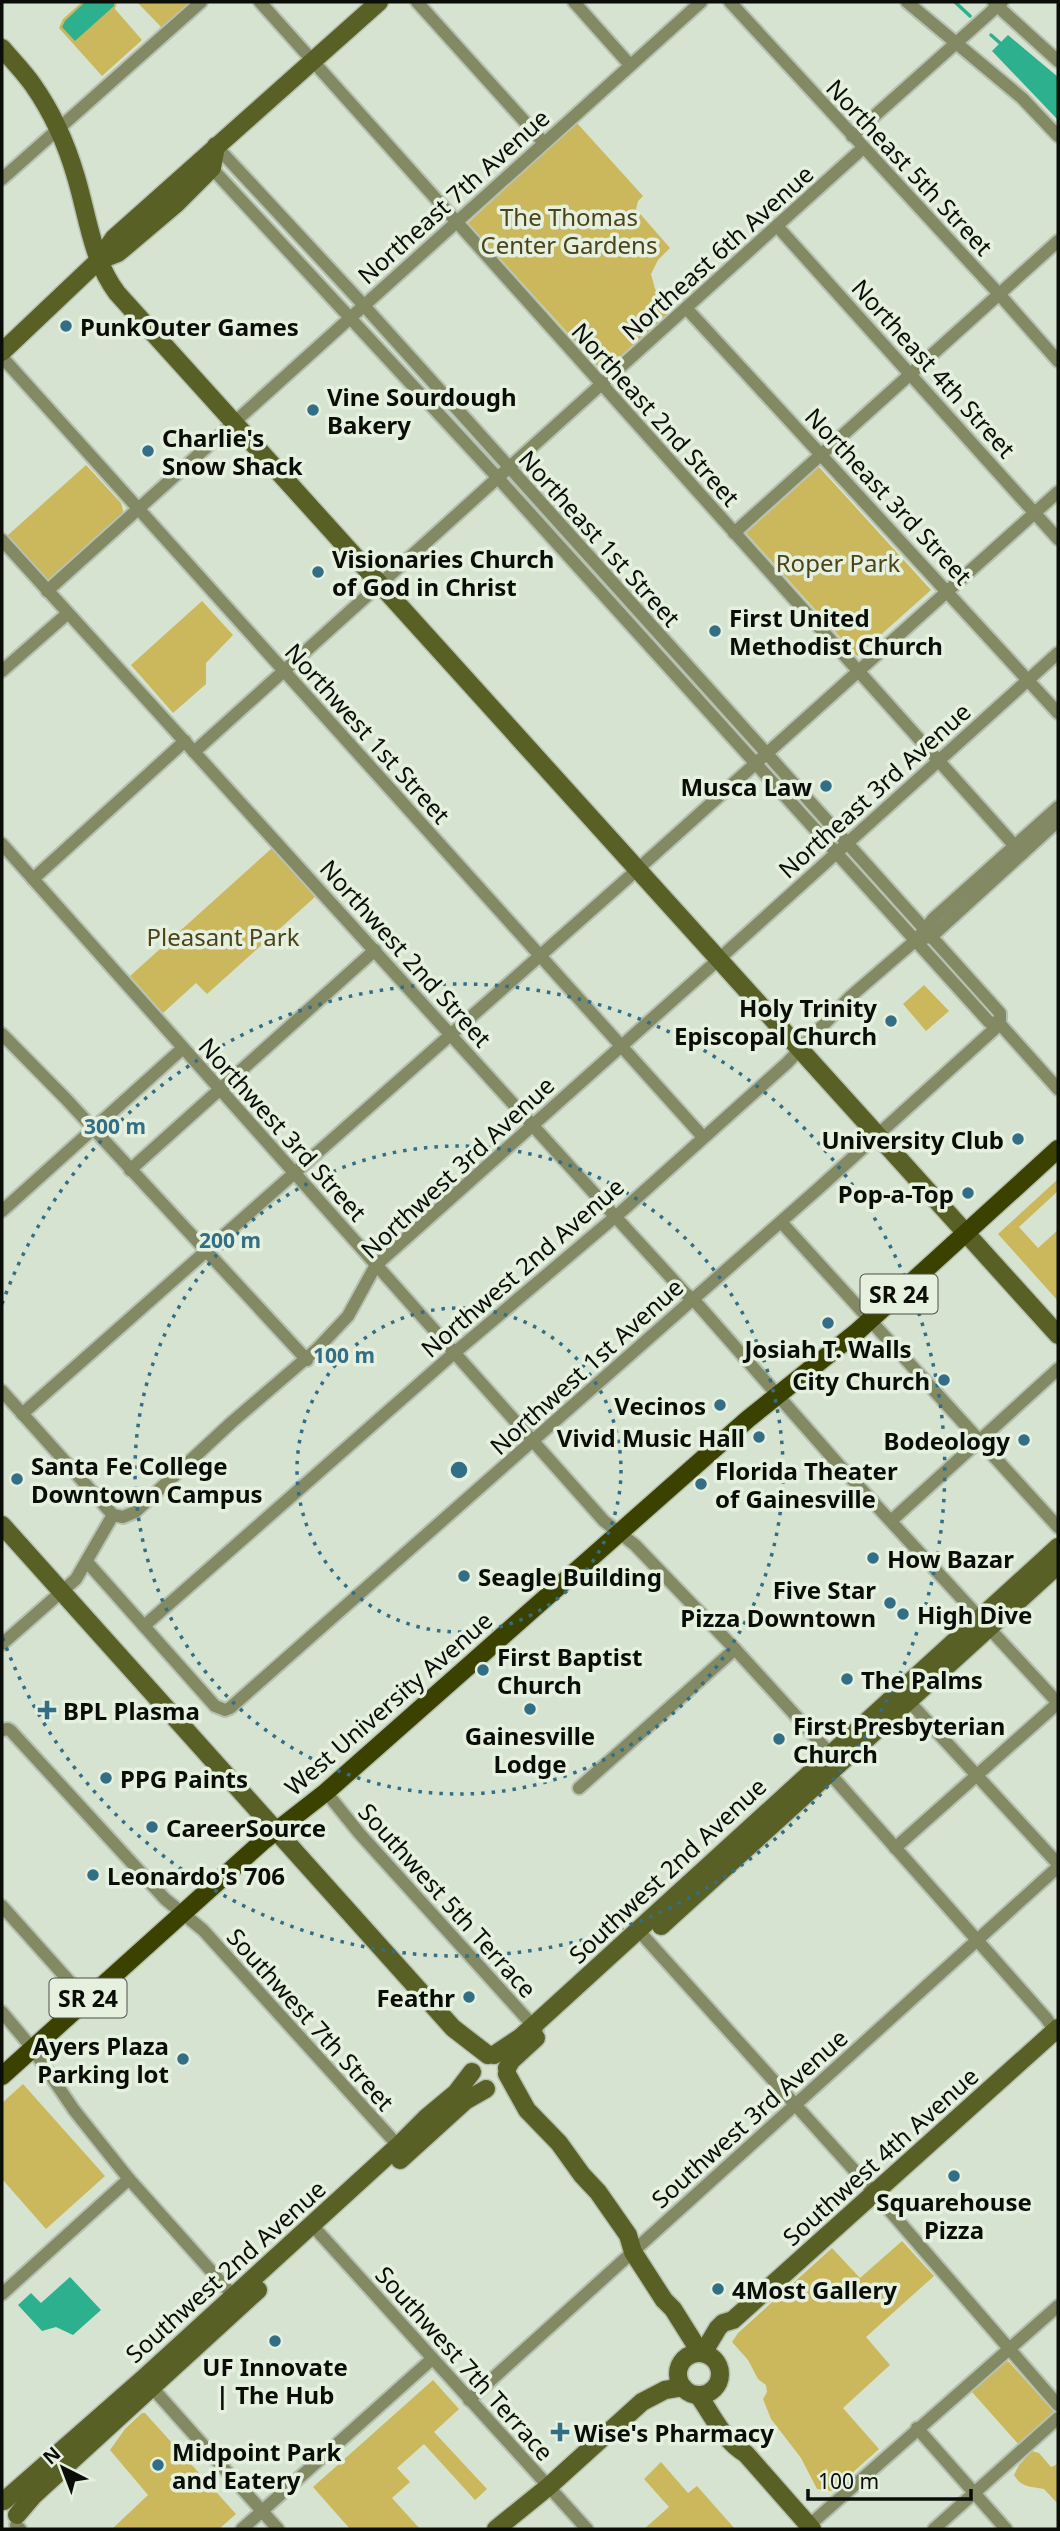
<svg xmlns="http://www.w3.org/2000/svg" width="1060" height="2531" viewBox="0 0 1060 2531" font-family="'Noto Sans',sans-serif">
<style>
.green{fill:#cbb85c}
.water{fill:#2db08e}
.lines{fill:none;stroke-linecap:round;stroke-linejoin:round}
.stream{stroke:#2db08e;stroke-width:3.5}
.street-casing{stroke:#b6c1b1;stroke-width:16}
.secondary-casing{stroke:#b6c1b1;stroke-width:21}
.primary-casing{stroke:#b6c1b1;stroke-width:21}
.street{stroke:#828963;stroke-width:12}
.secondary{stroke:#586025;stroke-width:18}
.primary{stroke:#3b4200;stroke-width:18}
.ring{fill:none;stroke:#326e85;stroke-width:3.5;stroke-dasharray:3.5 7}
.poi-dot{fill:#326e85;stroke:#e5f0de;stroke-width:2.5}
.labels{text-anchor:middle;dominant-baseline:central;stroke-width:7;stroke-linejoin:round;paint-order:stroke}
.shield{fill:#e5f0de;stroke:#4c5148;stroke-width:2}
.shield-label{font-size:23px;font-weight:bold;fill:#0a0d08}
.street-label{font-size:24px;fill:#0a0d08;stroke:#e5f0de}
.park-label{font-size:24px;fill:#4c431a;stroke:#e5f0de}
.poi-label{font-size:24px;font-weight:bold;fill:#0a0d08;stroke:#e5f0de;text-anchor:start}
.centre{fill:#326e85;stroke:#e5f0de;stroke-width:3.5}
.ring-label{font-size:21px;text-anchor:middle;font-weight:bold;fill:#326e85;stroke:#e5f0de;stroke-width:7;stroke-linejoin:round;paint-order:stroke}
</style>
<rect width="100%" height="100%" fill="#d7e3d1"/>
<!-- green -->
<g class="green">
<path d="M82,2h35l-2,7 27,31 -40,36 -43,-48 4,-9z"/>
<path d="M137,2h55l-30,26z"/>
<path d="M577,123l66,73 -5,5 -2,8 34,39 -12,12 -7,14 4,15 19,19 -71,64 -135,-149z"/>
<path d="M86,465l35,38 2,7 -1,5 -71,65h-4l-40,-44z"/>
<path d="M819,467l112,123 -74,66 -111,-123z"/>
<path d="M202,601l31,34 -27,28v21l-33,29 -42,-48z"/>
<path d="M272,848l43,49 -108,97 -11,-11 -33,30 -33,-37z"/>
<path d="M924,985l25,26 -23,20 -23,-27z"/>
<path d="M1058,1179v12l-39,36 19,21 20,-18v71l-60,-67z"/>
<path d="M23,2084l82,92 -59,53 -44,-50v-76z"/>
<path d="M902,2241l32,35 -68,61 24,28 -47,43 36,41 -47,42 -15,-2 -16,-31 -30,-39 -8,-20 4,-7 -1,-7 -8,-6 -10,-19 -16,-18 6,-9 94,-85 28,30z"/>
<path d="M1004,2361l5,1 45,50v3l-35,30 -47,-53z"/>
<path d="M433,2380l26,29 -25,23 53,57 -12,11 -51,-56 -27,24 13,14 -18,16 28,31h-70l-37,-42z"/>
<path d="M142,2413h3l91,101 -17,15h-107l36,-34 -38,-45 15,-21z"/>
<path d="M1032,2451l7,2 12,14 7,-3v40l-14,-15c-14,-3 -22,-1 -30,-14l5,-10z"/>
<path d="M661,2462l27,31 9,-7 38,43h-91l25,-22 -25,-28z"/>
</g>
<!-- water -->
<g class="water">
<path d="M85,2h29v4l-39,35 -13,-14 3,-6z"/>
<path d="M1008,35l50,42v43l-66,-69z"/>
<path d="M70,2277l31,33 -28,25 -17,-8 -14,4 -24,-26 13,-12 10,10z"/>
</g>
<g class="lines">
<!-- stream -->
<g class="stream">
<path d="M955,2l15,14"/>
<path d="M991,35l9,8"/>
</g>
<defs>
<g id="street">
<path d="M260,2l762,852"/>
<path d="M417,2l127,141"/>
<path d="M574,2l56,63"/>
<path d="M730,2l269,292 59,67"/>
<path d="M907,2l115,96 36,38"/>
<path d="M994,3l64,58"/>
<path d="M852,136l150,-134"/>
<path d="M216,146l142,153 642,714v11"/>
<path d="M207,163l291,315 491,544 11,2 58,65"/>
<path d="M2,179l199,-177"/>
<path d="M777,226l281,313"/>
<path d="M687,309l371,404"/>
<path d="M2,357l701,780"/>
<path d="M734,533l324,-292"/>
<path d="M2,540l630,695 54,59 7,5 146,166 219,238"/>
<path d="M47,591l654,-589"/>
<path d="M2,671l65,-57"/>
<path d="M194,752l669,-604"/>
<path d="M2,844l602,677 31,24 100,104 100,110"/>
<path d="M33,879l152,-138"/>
<path d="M923,938l8,-1 127,-116"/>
<path d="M2,1034l64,65 241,261"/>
<path d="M130,1170l245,-220"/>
<path d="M2,1211l181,-163"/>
<path d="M781,1222l277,305"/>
<path d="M2,1391l111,124"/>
<path d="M22,1414l616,-545 420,-377"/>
<path d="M113,1515l10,2 12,-5 97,-90 85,-73 31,-33 28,-51 343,-306 339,-306"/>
<path d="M891,1521l167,-152"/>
<path d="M87,1562l128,144 10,4 5,-2 589,-520 181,-164"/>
<path d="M144,1626l309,-272 169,-143 165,-148 64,-67 65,-56 17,-21 125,-112"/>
<path d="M2,1644l74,-65 37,-64"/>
<path d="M904,1696l154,168"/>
<path d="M2,1730l6,-1 3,2 154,168 38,31 199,220"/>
<path d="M824,1767l222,251 12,18"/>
<path d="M579,1788l156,-139"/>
<path d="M326,1792l33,41 178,197"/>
<path d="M895,1848l163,-145"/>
<path d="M2,1906l84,94"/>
<path d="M638,1930l225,250 195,225"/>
<path d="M2,2012l30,36 42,62 55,69 108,121"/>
<path d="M312,2225l275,304"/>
<path d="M2,2294l127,-115"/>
<path d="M148,2383l130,146"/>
<path d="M469,2400l589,-533"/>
<path d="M917,2428l89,101"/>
<path d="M16,2525l4,4"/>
<path d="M242,2529l190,-170"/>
<path d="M805,2529l253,-223"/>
<path d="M934,2529l124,-111"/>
</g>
<g id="secondary">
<path d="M2,48c10,12 22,24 31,37 19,27 34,61 43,92 12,40 16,83 41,116l941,1042"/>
<path d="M98,261l20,-8 58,-49 36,-36 4,-22"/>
<path d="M2,352l96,-91 16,-23 265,-236"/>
<path d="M2,1525l451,503 35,27"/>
<path d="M661,1926l397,-361"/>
<path d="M494,2055l27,-18 537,-490"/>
<path d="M507,2068l4,-7 25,-23"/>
<path d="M507,2074l20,36 32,33 23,32 16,17 30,43 5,17 31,48 9,9 27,43"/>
<path d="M400,2160l65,-59 21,-12"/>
<circle cx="699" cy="2374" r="21"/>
<path d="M703,2353l15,-25 5,-5 10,-3 325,-292"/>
<path d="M698,2395c16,22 24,44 48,59l66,75"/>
<path d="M4,2501l140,-123 254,-232 28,-28 30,-25 16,-21"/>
<path d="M17,2515l17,-20 224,-205"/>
<path d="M496,2529l52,-42 94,-85 23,-12 18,-3"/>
</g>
<path id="primary" d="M2,2076l260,-234 64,-50 422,-373 110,-88 200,-182"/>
</defs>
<!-- street casing -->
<use href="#street" class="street-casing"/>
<!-- secondary casing -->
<use href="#secondary" class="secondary-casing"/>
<!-- primary casing -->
<use href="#primary" class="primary-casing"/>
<!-- street -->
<use href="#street" class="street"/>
<!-- secondary -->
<use href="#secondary" class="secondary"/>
<!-- primary -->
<use href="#primary" class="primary"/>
</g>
<!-- distance rings -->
<g class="ring">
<circle cx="459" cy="1470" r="162"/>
<circle cx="459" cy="1470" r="324"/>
<path d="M2 1304A486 486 0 1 1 2 1636"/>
</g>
<!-- markers -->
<g class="poi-dot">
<circle cx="66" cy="326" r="7"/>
<circle cx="313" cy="410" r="7"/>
<circle cx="148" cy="451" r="7"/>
<circle cx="318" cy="572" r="7"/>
<circle cx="715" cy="631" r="7"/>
<circle cx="826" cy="786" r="7"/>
<circle cx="891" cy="1021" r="7"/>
<circle cx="1018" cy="1139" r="7"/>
<circle cx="968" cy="1193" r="7"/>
<circle cx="828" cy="1323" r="7"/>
<circle cx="944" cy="1380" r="7"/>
<circle cx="720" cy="1405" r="7"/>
<circle cx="759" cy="1437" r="7"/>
<circle cx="1024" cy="1440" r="7"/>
<circle cx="17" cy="1479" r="7"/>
<circle cx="701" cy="1484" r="7"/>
<circle cx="873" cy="1558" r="7"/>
<circle cx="464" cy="1576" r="7"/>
<circle cx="890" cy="1603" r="7"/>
<circle cx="903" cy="1614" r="7"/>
<circle cx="483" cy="1670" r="7"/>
<circle cx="847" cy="1679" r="7"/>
<circle cx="530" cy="1709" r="7"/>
<path d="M43.5 1699.5h7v7h7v7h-7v7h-7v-7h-7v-7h7z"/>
<circle cx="779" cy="1739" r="7"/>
<circle cx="106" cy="1778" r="7"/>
<circle cx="152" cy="1827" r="7"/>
<circle cx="93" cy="1875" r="7"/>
<circle cx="469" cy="1997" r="7"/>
<circle cx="183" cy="2059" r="7"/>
<circle cx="954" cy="2176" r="7"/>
<circle cx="718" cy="2289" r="7"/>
<circle cx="275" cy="2341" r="7"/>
<path d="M556.5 2421.5h7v7h7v7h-7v7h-7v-7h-7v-7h7z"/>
<circle cx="158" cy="2465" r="7"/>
</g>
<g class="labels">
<!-- shield labels -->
<g class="shield">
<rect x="860.5" y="1274.5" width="77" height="39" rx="5"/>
<rect x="49.5" y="1978.5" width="77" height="39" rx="5"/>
</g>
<g class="shield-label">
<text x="899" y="1294">SR 24</text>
<text x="88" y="1998">SR 24</text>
</g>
<!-- street labels -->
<g class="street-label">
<text transform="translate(910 167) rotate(47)">Northeast 5th Street</text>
<text transform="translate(453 196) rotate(-42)">Northeast 7th Avenue</text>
<text transform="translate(717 252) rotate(-42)">Northeast 6th Avenue</text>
<text transform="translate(934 368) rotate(48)">Northeast 4th Street</text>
<text transform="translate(656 414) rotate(48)">Northeast 2nd Street</text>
<text transform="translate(889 496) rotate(47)">Northeast 3rd Street</text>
<text transform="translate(600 538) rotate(48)">Northeast 1st Street</text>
<text transform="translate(368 733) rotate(48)">Northwest 1st Street</text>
<text transform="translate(874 790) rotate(-42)">Northeast 3rd Avenue</text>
<text transform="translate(406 953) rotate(48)">Northwest 2nd Street</text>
<text transform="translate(283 1129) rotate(48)">Northwest 3rd Street</text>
<text transform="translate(457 1167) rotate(-43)">Northwest 3rd Avenue</text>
<text transform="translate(522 1267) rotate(-41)">Northwest 2nd Avenue</text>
<text transform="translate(586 1366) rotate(-42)">Northwest 1st Avenue</text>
<text transform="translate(388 1703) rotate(-41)">West University Avenue</text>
<text transform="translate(667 1870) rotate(-43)">Southwest 2nd Avenue</text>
<text transform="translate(448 1900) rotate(48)">Southwest 5th Terrace</text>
<text transform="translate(311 2019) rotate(48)">Southwest 7th Street</text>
<text transform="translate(749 2118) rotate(-42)">Southwest 3rd Avenue</text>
<text transform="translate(880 2156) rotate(-42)">Southwest 4th Avenue</text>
<text transform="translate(225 2271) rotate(-42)">Southwest 2nd Avenue</text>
<text transform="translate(465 2363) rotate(48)">Southwest 7th Terrace</text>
</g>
<!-- park labels -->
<g class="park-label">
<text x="569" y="216">The Thomas<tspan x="569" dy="28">Center Gardens</tspan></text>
<text x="838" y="562">Roper Park</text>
<text x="223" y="936">Pleasant Park</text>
</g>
<!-- poi labels -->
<g class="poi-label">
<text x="80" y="326">PunkOuter Games</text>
<text x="327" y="396">Vine Sourdough<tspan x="327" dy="28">Bakery</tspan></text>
<text x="162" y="437">Charlie's<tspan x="162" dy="28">Snow Shack</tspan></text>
<text x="332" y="558">Visionaries Church<tspan x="332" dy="28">of God in Christ</tspan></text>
<text x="729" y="617">First United<tspan x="729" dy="28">Methodist Church</tspan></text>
<text x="812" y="786" text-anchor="end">Musca Law</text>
<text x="877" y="1007" text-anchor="end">Holy Trinity<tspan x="877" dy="28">Episcopal Church</tspan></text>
<text x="1004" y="1139" text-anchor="end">University Club</text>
<text x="954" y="1193" text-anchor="end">Pop-a-Top</text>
<text x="828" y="1348" text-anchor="middle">Josiah T. Walls</text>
<text x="930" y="1380" text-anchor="end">City Church</text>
<text x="706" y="1405" text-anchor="end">Vecinos</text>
<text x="745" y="1437" text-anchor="end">Vivid Music Hall</text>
<text x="1010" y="1440" text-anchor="end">Bodeology</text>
<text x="31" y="1465">Santa Fe College<tspan x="31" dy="28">Downtown Campus</tspan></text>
<text x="715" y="1470">Florida Theater<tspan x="715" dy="28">of Gainesville</tspan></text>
<text x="887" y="1558">How Bazar</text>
<text x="478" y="1576">Seagle Building</text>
<text x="876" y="1589" text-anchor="end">Five Star<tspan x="876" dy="28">Pizza Downtown</tspan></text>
<text x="917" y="1614">High Dive</text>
<text x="497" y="1656">First Baptist<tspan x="497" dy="28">Church</tspan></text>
<text x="861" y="1679">The Palms</text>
<text x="63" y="1710">BPL Plasma</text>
<text x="793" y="1725">First Presbyterian<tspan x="793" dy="28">Church</tspan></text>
<text x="530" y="1735" text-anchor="middle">Gainesville<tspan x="530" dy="28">Lodge</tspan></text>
<text x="120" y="1778">PPG Paints</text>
<text x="166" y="1827">CareerSource</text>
<text x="107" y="1875">Leonardo's 706</text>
<text x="455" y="1997" text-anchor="end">Feathr</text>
<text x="169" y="2045" text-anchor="end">Ayers Plaza<tspan x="169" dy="28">Parking lot</tspan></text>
<text x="954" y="2201" text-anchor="middle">Squarehouse<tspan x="954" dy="28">Pizza</tspan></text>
<text x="732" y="2289">4Most Gallery</text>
<text x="275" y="2366" text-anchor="middle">UF Innovate<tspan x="275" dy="28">| The Hub</tspan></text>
<text x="574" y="2432">Wise's Pharmacy</text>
<text x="172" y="2451">Midpoint Park<tspan x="172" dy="28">and Eatery</tspan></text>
</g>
</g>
<circle cx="459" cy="1470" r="10" class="centre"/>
<g class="ring-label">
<text x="115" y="1134">300 m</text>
<text x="230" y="1248">200 m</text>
<text x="344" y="1363">100 m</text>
</g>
<!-- border -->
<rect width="1060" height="2531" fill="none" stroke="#0a0d08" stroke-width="7"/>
<!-- north arrow -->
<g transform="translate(63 2468) rotate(318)" stroke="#e5f0de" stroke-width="5" paint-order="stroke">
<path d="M0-5L12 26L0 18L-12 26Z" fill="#0a0d08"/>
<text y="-10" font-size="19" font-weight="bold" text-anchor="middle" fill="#0a0d08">N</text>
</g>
<!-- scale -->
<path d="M808 2489v10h163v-10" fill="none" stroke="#0a0d08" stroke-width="3.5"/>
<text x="818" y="2489" font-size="21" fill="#0a0d08" stroke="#e5f0de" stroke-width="5" paint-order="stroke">100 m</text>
</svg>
